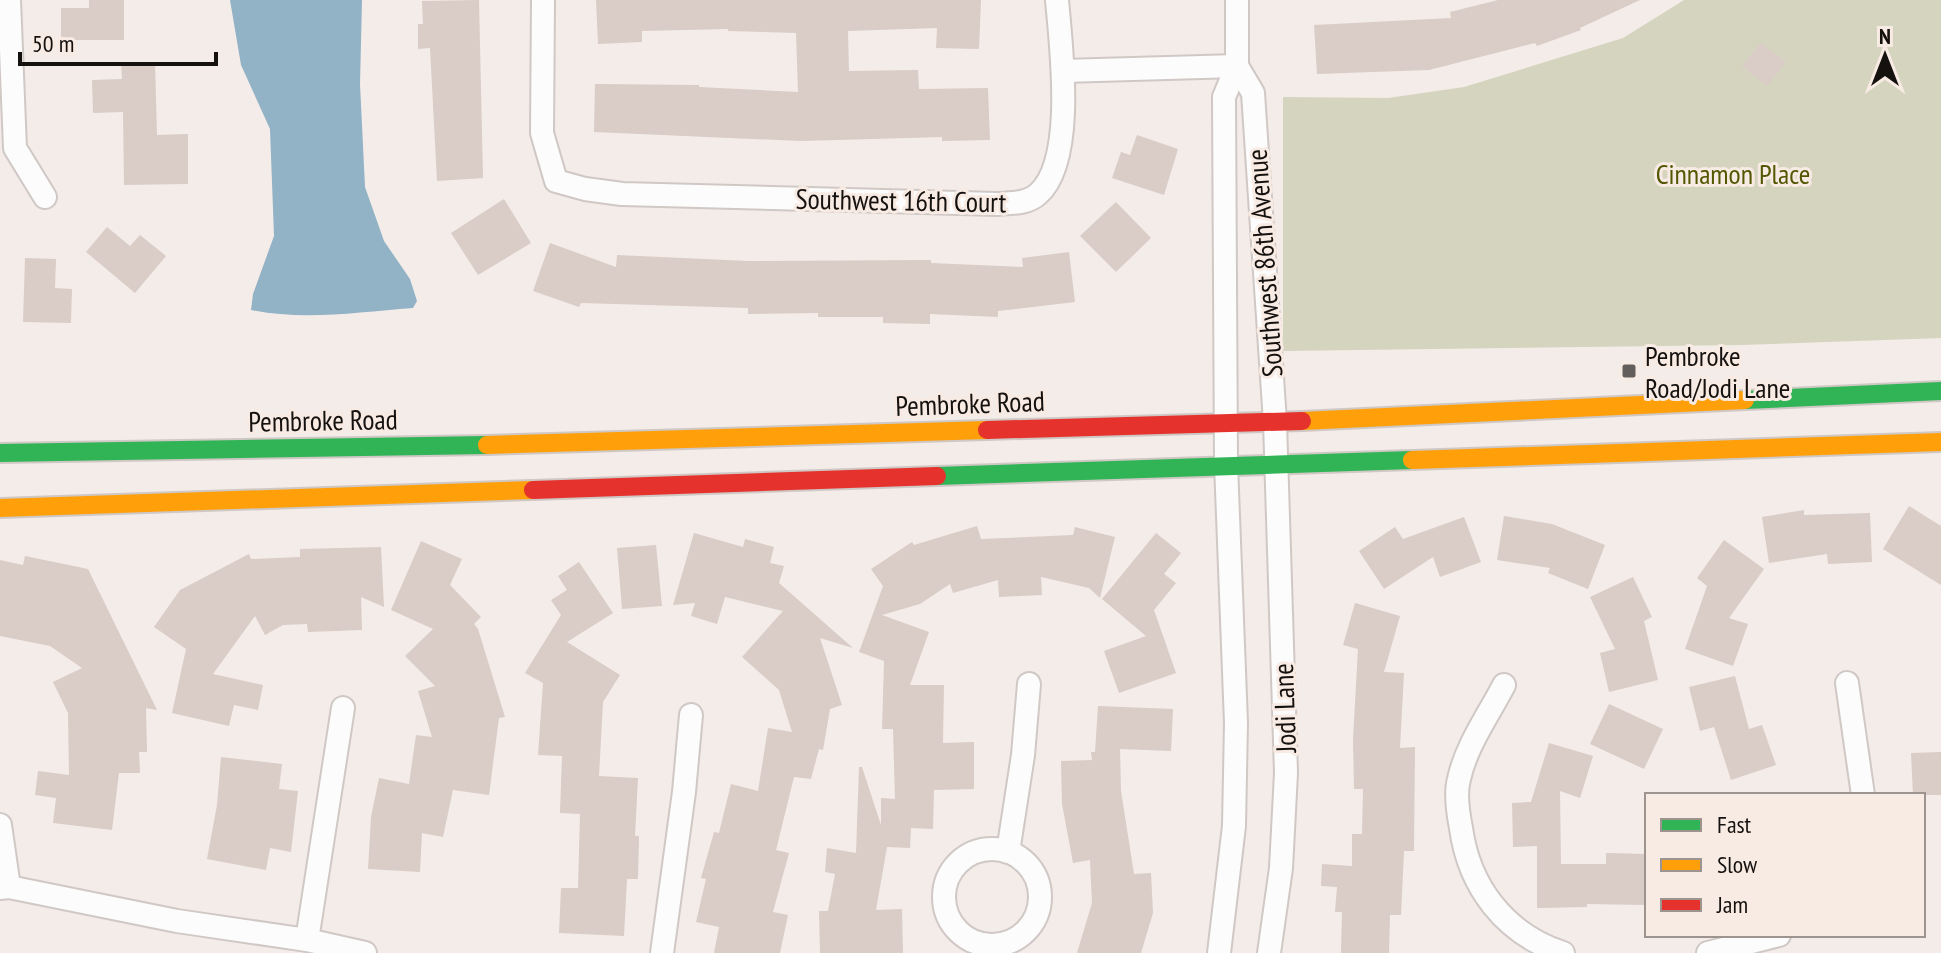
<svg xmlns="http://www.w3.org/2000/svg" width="1941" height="953" viewBox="0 0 1941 953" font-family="'PT Sans Narrow',sans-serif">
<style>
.green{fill:#d5d4bf}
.water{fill:#92b2c6}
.building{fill:#daccc6}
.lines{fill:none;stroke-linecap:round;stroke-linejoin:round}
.street-casing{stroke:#cfc8c5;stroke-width:26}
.fast-casing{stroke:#cfc8c5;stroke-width:22}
.slow-casing{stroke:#cfc8c5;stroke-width:22}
.jam-casing{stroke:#cfc8c5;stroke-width:22}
.street{stroke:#fdfcfc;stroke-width:22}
.fast{stroke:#30b455;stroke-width:18}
.slow{stroke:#ff9f0a;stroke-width:18}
.jam{stroke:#e5322d;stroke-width:18}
.poi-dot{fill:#635e5b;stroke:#f8ebe4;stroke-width:3}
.labels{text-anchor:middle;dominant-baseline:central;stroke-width:6;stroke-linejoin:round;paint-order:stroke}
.park-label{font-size:28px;fill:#535700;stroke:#f8ebe4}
.street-label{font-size:28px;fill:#15110f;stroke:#f8ebe4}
.poi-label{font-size:28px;fill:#15110f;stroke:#f8ebe4;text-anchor:start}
</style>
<rect width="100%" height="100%" fill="#f4ece8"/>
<!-- green -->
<path class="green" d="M1684,0h257v338l-199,7 -459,6v-254l105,1 76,-11 159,-49z"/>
<!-- water -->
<path class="water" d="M230,0h132l-2,84 5,103 19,54 26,38 7,22 -4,7c-54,4 -110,13 -162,2l2,-16 21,-58 -4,-107 -29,-64z"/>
<!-- building -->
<g class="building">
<path d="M89,0h35v40h-63v-32h28z"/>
<path d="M479,0l4,178 -46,3 -7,-133 -12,1v-25h5l-1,-23z"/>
<path d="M596,0h385l-2,49 -43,-1 1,-20 -89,3 1,40 69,-1 1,19 69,-1 2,52 -48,1v-4l-141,4 -207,-9 1,-48 104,1v2l99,5 -2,-59 -68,-2v-2l-86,2v11l-44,2z"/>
<path d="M1498,0h142l-60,28 1,2 -44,16 -2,-3 -106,27 -112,4 -3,-49 137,-7 -1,-6z"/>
<path d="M1761,43l25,19 -19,24 -25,-20z"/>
<path d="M121,63h34l2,72 31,-1v50l-64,1 -1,-73 -30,1 -1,-33 30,-1z"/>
<path d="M1137,135l41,14 -14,46 -52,-17 9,-26 9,3z"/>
<path d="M504,199l27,44 -53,32 -27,-42z"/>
<path d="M1116,202l35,36 -35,34 -36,-36z"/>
<path d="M107,227l23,19 10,-11 26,21 -31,37 -49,-41z"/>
<path d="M550,243l66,24 1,-12 131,6 183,-1v3l92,4 -1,-9 47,-6 6,50 -77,9v6l-68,-3v10l-47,-1v-6h-65v-4l-70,1v-6l-167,-5 -2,4 -46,-16z"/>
<path d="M25,258l31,1 -1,29 17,1 -1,34 -48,-1z"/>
<path d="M1909,506l32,20v59l-58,-36z"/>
<path d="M1804,510v5l66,-2 2,49 -44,2 -1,-10 -58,9 -7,-46z"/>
<path d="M1504,516l48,8 53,21 -17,44 -40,-16 2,-5 -53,-8z"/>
<path d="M1464,517l17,45 -41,15 -7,-20 -49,32 -25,-38 36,-24 8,12z"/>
<path d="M977,526l4,13 92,-4 2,-8 40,10 -15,61 -11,-10 -48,-11 1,18 -43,2 -1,-17 -45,13 -3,-9 -30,20 -38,11 47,17 -19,53h34l-1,58 31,-1v47l-40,1 -1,39 -22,-1 -1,20 -23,-1 -11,63 26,-1 1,44h-83l-1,-42h9l7,-37 -10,-2 2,-24 29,5 3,-86h3l19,58v-27l14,1 -2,-70h-11l2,-68 -25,-9 24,-66 -12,-17 41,-27 2,3z"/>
<path d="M694,533l49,14 2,-8 29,8 -4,16 14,3 -5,17 74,65 -33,-10 22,67 -12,4 -7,41 -4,-1 -8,30 -17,-2 -18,73 13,3 -16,59 15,3 -8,38h-66l5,-26 -23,-5 10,-43 -5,-1 13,-46 5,1 12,-49 27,7 10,-63 24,4 -13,-42 -37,-33 41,-46 -58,-14 -8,27 -26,-8 4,-13 -22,2z"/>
<path d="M1156,533l25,20 -17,21 12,9 -22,27 22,63 -57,20 -15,-42 42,-15 -44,-37z"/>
<path d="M1724,540l40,29 -35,49 19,6 -15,42 -48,-17 22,-63 -10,-8z"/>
<path d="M421,541l41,18 -12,26 31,32 -7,7 4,5 27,88 -6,1 -10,77 -36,-5 -10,47 -21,-4 -2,39 -52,-3 3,-52 8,-39 30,6 7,-49 16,2 -14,-46 17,-5 -30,-30 28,-27 -42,-19z"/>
<path d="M656,545l6,61 -40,3 -5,-61z"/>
<path d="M381,547l3,60 -23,-10 1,33 -54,2 -1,-8 -24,1 -18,10 -10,-19 -42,58 50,11 -5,25 -24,-5 -5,21 -57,-13 14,-64 -32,-22 26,-37 69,-36 2,5 49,-2v-8z"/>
<path d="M25,556l63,13 69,141 -11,-2 1,44h-8l1,21h-21l-7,57 -59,-7 3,-25 -21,-3 3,-24 31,4 -1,-62 -15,-31 29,-14 -32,-22 -50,-10v-76l23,5z"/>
<path d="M579,562l34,51 -46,29 53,33 -17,27 -4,74 39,2 -3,58h4l-1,43h-11l-3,57 -65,-3 2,-45h17l2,-74 -20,-1 2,-57 -24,-1 5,-72 -18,-10 36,-58 -10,-15 16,-10 -9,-14z"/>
<path d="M1633,577l19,40 -8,4 14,59 -49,12 -9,-39 15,-4 -25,-52z"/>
<path d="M1355,603l45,13 -16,56 20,1 -4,75 15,-1 -1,104h-10l-3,64h-11l-1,38h-48l1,-41h-7l2,-25 -16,-1 1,-22 30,2v-32h10l1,-45h-9l-1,-50 5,-90 -15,-4z"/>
<path d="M1735,676l14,53 13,-4 14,40 -45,15 -17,-53 -14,4 -11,-44z"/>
<path d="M1609,704l54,25 -19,40 -54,-25z"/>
<path d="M1098,706l75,3 -2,42 -51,-2 1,42 13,83 17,-1 2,40 -12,40h-64l15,-50 -2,-43 -17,3 -11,-59 -1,-43 31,-1 -1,-8h4z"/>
<path d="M1549,743l44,13 -13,42 -20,-7 1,73h45v-11l41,1v51l-60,-1v3l-50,1v-62l-24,1 -1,-44 19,-1z"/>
<path d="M1941,752v43h-28l-2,-42z"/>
<path d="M221,757l61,7 -3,25 19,2 -7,61 -21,-4 -4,22 -59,-11 10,-54z"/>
</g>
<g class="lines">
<defs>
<g id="street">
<path d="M9,0l6,148 30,49"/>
<path d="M543,0l-1,133 14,48 29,8 37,5 375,10c14,-1 30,0 41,-10 38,-33 23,-147 19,-194"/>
<path d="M1237,66l16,27 22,329 11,351 -5,95 -12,85"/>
<path d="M1063,71l174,-5"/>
<path d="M1847,683l16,112"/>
<path d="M1504,685c-15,29 -38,61 -45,94 -4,14 -1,34 2,49 8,59 44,106 102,125"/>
<path d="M0,825l9,62"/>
<circle cx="992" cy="897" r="48"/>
<path d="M1008,852l15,-97 6,-71"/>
<path d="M0,888l9,-1 168,34 130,19 58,13"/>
<path d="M307,940l36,-232"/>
<path d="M662,953l22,-161 7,-77"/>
<path d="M1219,953l15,-127 2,-103 -10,-259 -2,-367 13,-31v-66"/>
<path d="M1708,953l71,-18"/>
</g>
<g id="fast">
<path d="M1745,400l196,-9"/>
<path d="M0,453l487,-8"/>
<path d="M937,476l475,-16"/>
</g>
<g id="slow">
<path d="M1302,421l443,-21"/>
<path d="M487,445l500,-15"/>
<path d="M1412,460l529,-18"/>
<path d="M0,508l533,-18"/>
</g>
<g id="jam">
<path d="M987,430l315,-9"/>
<path d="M533,490l404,-14"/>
</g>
</defs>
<!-- street casing -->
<use href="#street" class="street-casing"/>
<!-- fast casing -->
<use href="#fast" class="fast-casing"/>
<!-- slow casing -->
<use href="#slow" class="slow-casing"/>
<!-- jam casing -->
<use href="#jam" class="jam-casing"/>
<!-- street -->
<use href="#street" class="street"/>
<!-- fast -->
<use href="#fast" class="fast"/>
<!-- slow -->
<use href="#slow" class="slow"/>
<!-- jam -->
<use href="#jam" class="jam"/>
</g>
<!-- markers -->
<rect class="poi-dot" x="1621" y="363" width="16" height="16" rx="4"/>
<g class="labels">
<!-- park labels -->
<g class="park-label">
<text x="1733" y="173">Cinnamon Place</text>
</g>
<!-- street labels -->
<g class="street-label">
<text transform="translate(901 200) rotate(1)">Southwest 16th Court</text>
<text transform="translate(1264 263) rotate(-94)">Southwest 86th Avenue</text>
<text transform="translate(970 403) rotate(-2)">Pembroke Road</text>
<text transform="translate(323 420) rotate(-1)">Pembroke Road</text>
<text transform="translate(1284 708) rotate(-92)">Jodi Lane</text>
</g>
<!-- poi labels -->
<g class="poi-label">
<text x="1645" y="355">Pembroke<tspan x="1645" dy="32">Road/Jodi Lane</tspan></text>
</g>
</g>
<!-- legend -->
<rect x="1645" y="793" width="280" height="144" fill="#f8ebe4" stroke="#9d948f" stroke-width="2"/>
<rect x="1661" y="819" width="40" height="12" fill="#30b455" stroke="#9d948f" stroke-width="2"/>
<text x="1717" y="833" font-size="24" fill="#15110f">Fast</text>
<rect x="1661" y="859" width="40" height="12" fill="#ff9f0a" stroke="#9d948f" stroke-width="2"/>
<text x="1717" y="873" font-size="24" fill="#15110f">Slow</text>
<rect x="1661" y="899" width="40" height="12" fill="#e5322d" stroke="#9d948f" stroke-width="2"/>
<text x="1717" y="913" font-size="24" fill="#15110f">Jam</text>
<!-- north arrow -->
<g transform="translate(1885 56)" stroke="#f8ebe4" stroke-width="6" paint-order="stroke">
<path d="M0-6L14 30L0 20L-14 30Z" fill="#15110f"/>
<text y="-12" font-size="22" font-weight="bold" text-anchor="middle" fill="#15110f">N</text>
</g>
<!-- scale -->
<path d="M20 52v12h196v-12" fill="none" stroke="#15110f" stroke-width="4"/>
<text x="32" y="52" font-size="24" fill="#15110f" stroke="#f8ebe4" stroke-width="6" paint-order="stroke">50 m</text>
</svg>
